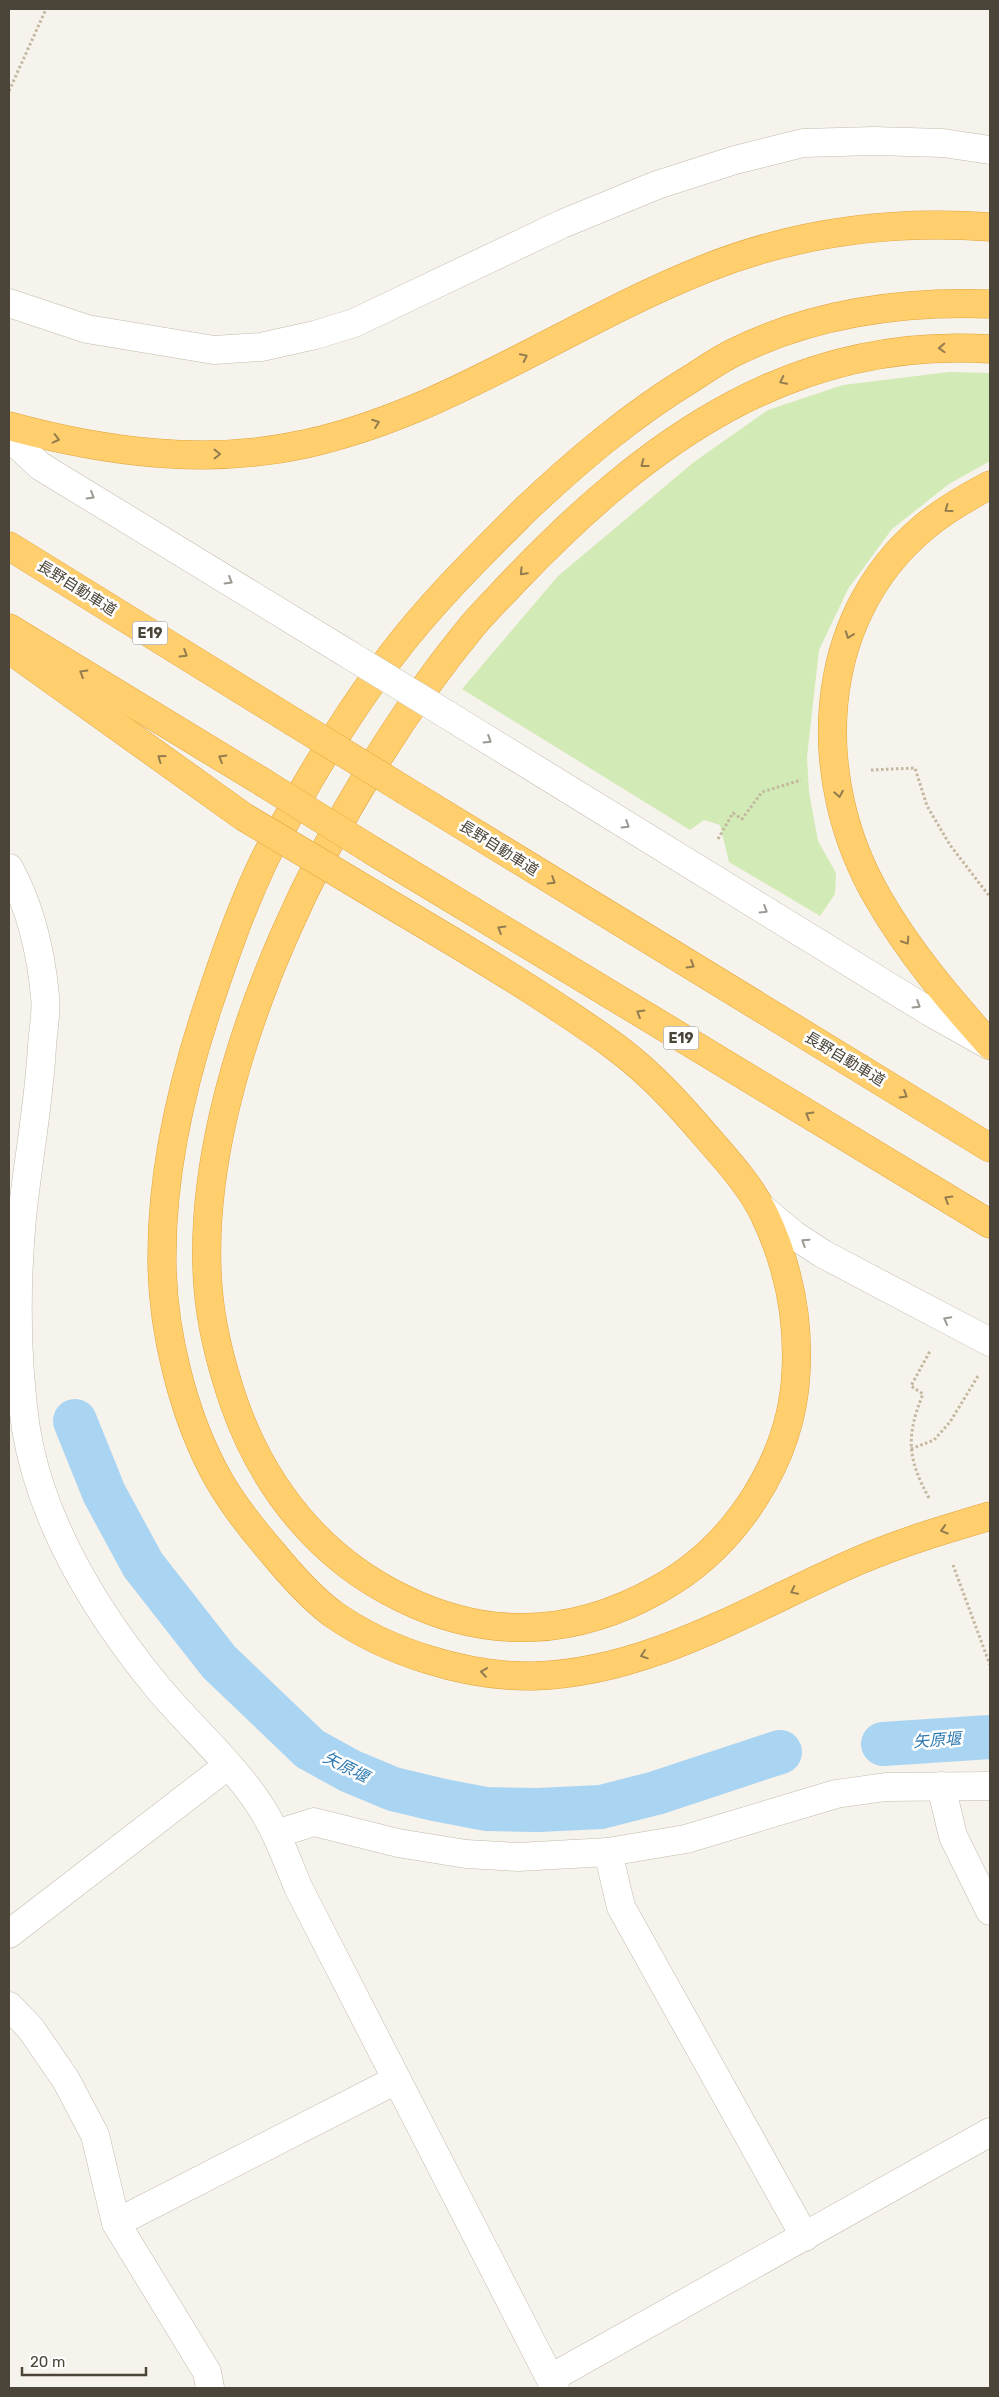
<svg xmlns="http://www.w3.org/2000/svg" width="999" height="2397" viewBox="0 0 999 2397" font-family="Rubik,'Noto Sans JP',sans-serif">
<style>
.green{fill:#d2eab5}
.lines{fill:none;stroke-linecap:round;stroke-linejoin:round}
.canal{stroke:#a9d4f2;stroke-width:44}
.minor-casing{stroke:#c2bbae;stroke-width:29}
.highway-casing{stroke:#e0a43c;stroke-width:29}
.path{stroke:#c4b79f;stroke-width:3;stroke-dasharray:2.5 2.5;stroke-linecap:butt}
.minor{stroke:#fff;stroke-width:28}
.highway{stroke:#ffcf6e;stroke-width:28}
.minor-bridge-casing{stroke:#c2bbae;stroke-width:29;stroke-linecap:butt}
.highway-bridge-casing{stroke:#e0a43c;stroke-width:29;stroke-linecap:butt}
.minor-bridge{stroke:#fff;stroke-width:28}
.highway-bridge{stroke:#ffcf6e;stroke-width:28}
.oneway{stroke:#937c4e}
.oneway2{stroke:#9c9892}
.labels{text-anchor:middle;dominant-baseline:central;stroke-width:5;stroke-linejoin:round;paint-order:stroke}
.shield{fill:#fff;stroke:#817c74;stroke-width:1}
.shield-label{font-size:14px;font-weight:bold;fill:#4b4439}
.street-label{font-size:15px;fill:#4b4439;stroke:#fff}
.water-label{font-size:16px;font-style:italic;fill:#2e7ab2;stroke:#fff}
</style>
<rect width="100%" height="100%" fill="#f6f3ec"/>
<!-- green -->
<path class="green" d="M949,372l41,1v88l-41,23 -57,45 -44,60 -29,61 -12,107 2,35 9,49 18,32 -1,21 -15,22 -91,-54 -9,-37 -16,-5 -14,10 -228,-141 96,-113 136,-114 74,-52 75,-25z"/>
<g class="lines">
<!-- canal -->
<g class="canal">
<path d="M75,1421l29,72 39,72 76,97 91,87 40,22 43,18 46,11 47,9 52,1 63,-3 55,-14 124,-41"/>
<path d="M883,1744l107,-7"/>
</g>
<defs>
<g id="minor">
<path d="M9,303l78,26 127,21 47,-3 54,-12 39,-12 208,-99 95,-39 78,-25 68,-17 71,-2 69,2 47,7"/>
<path d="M9,437l31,29 308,188"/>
<path d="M446,714l484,298 59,33"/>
<path d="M9,868c21,38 32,85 36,128 2,16 -2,34 -3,50 -3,57 -14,114 -20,171 -6,68 -6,144 4,212 16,96 72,186 133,260 32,38 75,76 102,118 16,25 26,53 37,80l257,501"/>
<path d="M762,1208l32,27 29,19 167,88"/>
<path d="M941,1786l12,50 37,75"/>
<path d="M276,1834l38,-12 84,21 68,11 52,3 90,-5 78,-13 150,-45 50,-7 104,-1"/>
<path d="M608,1852l13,55 184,330"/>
<path d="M9,1934l218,-168"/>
<path d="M9,2006l22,23 35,51 29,55 21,88 91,149 3,16"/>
<path d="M116,2223l280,-143"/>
<path d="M551,2378l439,-246"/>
</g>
<g id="highway">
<path d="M990,304c-87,-3 -176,9 -255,48 -15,7 -29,17 -43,26 -61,37 -114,82 -166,131 -47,47 -95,94 -135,147 -35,46 -67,97 -95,147 -12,22 -26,43 -36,66 -21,45 -37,92 -53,140 -26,79 -45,161 -45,245 -1,73 21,164 58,228 14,24 33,48 52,70 18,22 38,45 61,62 54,38 133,63 200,62 118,-3 222,-71 327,-116 42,-18 86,-31 130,-44"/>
<path d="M9,426c96,26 197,40 296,18 145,-32 265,-122 402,-176 91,-36 186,-48 283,-41"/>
<path d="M990,485c-23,12 -46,25 -67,43 -109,92 -114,252 -45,370 31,54 71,101 112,147"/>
<path d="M9,546l283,175"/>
<path d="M9,628l255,155"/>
<path d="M9,649l235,168"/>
<path d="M406,791l584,357"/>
<path d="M373,851l617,373"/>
<path d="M353,882c68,41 137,80 203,124 33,22 67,44 95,71 22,20 41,43 61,66 19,22 39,44 52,71 24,50 35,103 32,158 -4,88 -61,175 -137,217 -83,47 -169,52 -255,10 -83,-39 -140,-111 -170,-196 -13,-38 -23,-76 -26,-116 -17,-215 131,-500 265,-662 13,-15 27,-29 41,-44 64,-67 136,-132 219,-176 81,-43 165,-62 257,-56"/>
</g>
</defs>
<!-- minor casing -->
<use href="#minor" class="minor-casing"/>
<!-- highway casing -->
<use href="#highway" class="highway-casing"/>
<!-- path -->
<g class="path">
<path d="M9,91l37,-82"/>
<path d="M871,770l44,-2 12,38 23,39 40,52"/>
<path d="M718,839l15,-26 9,6 20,-27 39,-12"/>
<path d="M911,1449l23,-9 16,-18 28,-46"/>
<path d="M929,1498c-22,-40 -23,-62 -6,-104l-12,-8 19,-35"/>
<path d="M953,1565l37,100"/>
</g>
<!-- minor -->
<use href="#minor" class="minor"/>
<!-- highway -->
<use href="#highway" class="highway"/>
<defs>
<path id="minor-bridge" d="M348,654l98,60"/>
<g id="highway-bridge">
<path d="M292,721l114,70"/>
<path d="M264,783l109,68"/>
<path d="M244,817l109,65"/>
</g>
</defs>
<!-- minor-bridge casing -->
<use href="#minor-bridge" class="minor-bridge-casing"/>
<!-- highway-bridge casing -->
<use href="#highway-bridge" class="highway-bridge-casing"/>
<!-- minor-bridge -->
<use href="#minor-bridge" class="minor-bridge"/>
<!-- highway-bridge -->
<use href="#highway-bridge" class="highway-bridge"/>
</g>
<!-- one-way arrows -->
<defs><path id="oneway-chevron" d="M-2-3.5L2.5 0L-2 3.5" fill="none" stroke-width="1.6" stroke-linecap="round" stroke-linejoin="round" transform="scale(1.25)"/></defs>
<g class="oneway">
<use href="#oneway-chevron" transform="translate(942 348) rotate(178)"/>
<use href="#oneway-chevron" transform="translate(524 357) rotate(-26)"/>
<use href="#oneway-chevron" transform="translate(783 381) rotate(154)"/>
<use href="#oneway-chevron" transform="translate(376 423) rotate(-20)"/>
<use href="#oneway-chevron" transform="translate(56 439) rotate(14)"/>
<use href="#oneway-chevron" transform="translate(217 454) rotate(-1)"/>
<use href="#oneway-chevron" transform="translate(644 464) rotate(143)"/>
<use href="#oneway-chevron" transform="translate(948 509) rotate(144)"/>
<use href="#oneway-chevron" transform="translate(523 572) rotate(134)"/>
<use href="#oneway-chevron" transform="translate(849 635) rotate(110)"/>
<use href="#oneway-chevron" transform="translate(184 654) rotate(32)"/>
<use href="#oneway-chevron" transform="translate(83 673) rotate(-149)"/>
<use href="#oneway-chevron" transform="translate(161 758) rotate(-144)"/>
<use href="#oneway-chevron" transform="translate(222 758) rotate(-149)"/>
<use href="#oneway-chevron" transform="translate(839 794) rotate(80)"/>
<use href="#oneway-chevron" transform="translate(552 881) rotate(32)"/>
<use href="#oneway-chevron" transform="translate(501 929) rotate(-149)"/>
<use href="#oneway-chevron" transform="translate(906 941) rotate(57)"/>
<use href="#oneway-chevron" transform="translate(691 965) rotate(31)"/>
<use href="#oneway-chevron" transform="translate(640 1013) rotate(-149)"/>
<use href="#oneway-chevron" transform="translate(904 1095) rotate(31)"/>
<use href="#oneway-chevron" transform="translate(809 1115) rotate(-149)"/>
<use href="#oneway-chevron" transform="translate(948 1199) rotate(-149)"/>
<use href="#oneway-chevron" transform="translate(944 1530) rotate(163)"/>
<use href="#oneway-chevron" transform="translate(794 1591) rotate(154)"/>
<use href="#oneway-chevron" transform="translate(644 1655) rotate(161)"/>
<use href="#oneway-chevron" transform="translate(484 1672) rotate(-172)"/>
</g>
<g class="oneway2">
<use href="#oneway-chevron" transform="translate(91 496) rotate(31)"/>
<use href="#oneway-chevron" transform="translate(229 581) rotate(31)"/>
<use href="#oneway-chevron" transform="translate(488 740) rotate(32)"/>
<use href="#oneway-chevron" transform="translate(626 825) rotate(32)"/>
<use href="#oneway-chevron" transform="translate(764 910) rotate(32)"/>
<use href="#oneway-chevron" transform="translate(917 1005) rotate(32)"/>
<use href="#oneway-chevron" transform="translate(805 1242) rotate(-147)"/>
<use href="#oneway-chevron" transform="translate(947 1320) rotate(-152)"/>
</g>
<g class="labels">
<!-- shield labels -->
<g class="shield">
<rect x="132.5" y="621.5" width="35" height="23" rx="4"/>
<rect x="663.5" y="1026.5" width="35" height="23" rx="4"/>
</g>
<g class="shield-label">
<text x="150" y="633">E19</text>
<text x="681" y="1038">E19</text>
</g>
<!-- street labels -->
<g class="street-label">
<text transform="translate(77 588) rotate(32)">長野自動車道</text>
<text transform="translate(499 848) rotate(32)">長野自動車道</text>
<text transform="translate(845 1059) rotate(31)">長野自動車道</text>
</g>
<!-- water labels -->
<g class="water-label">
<text transform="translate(937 1740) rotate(-4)">矢原堰</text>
<text transform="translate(346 1767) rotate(27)">矢原堰</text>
</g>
</g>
<!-- border -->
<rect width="999" height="2397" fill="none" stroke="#4b4439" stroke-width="20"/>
<!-- scale -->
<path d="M22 2367v8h124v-8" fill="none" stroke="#4b4439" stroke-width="2.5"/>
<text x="30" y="2367" font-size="15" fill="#4b4439" stroke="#ffffff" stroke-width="4" paint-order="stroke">20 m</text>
</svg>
